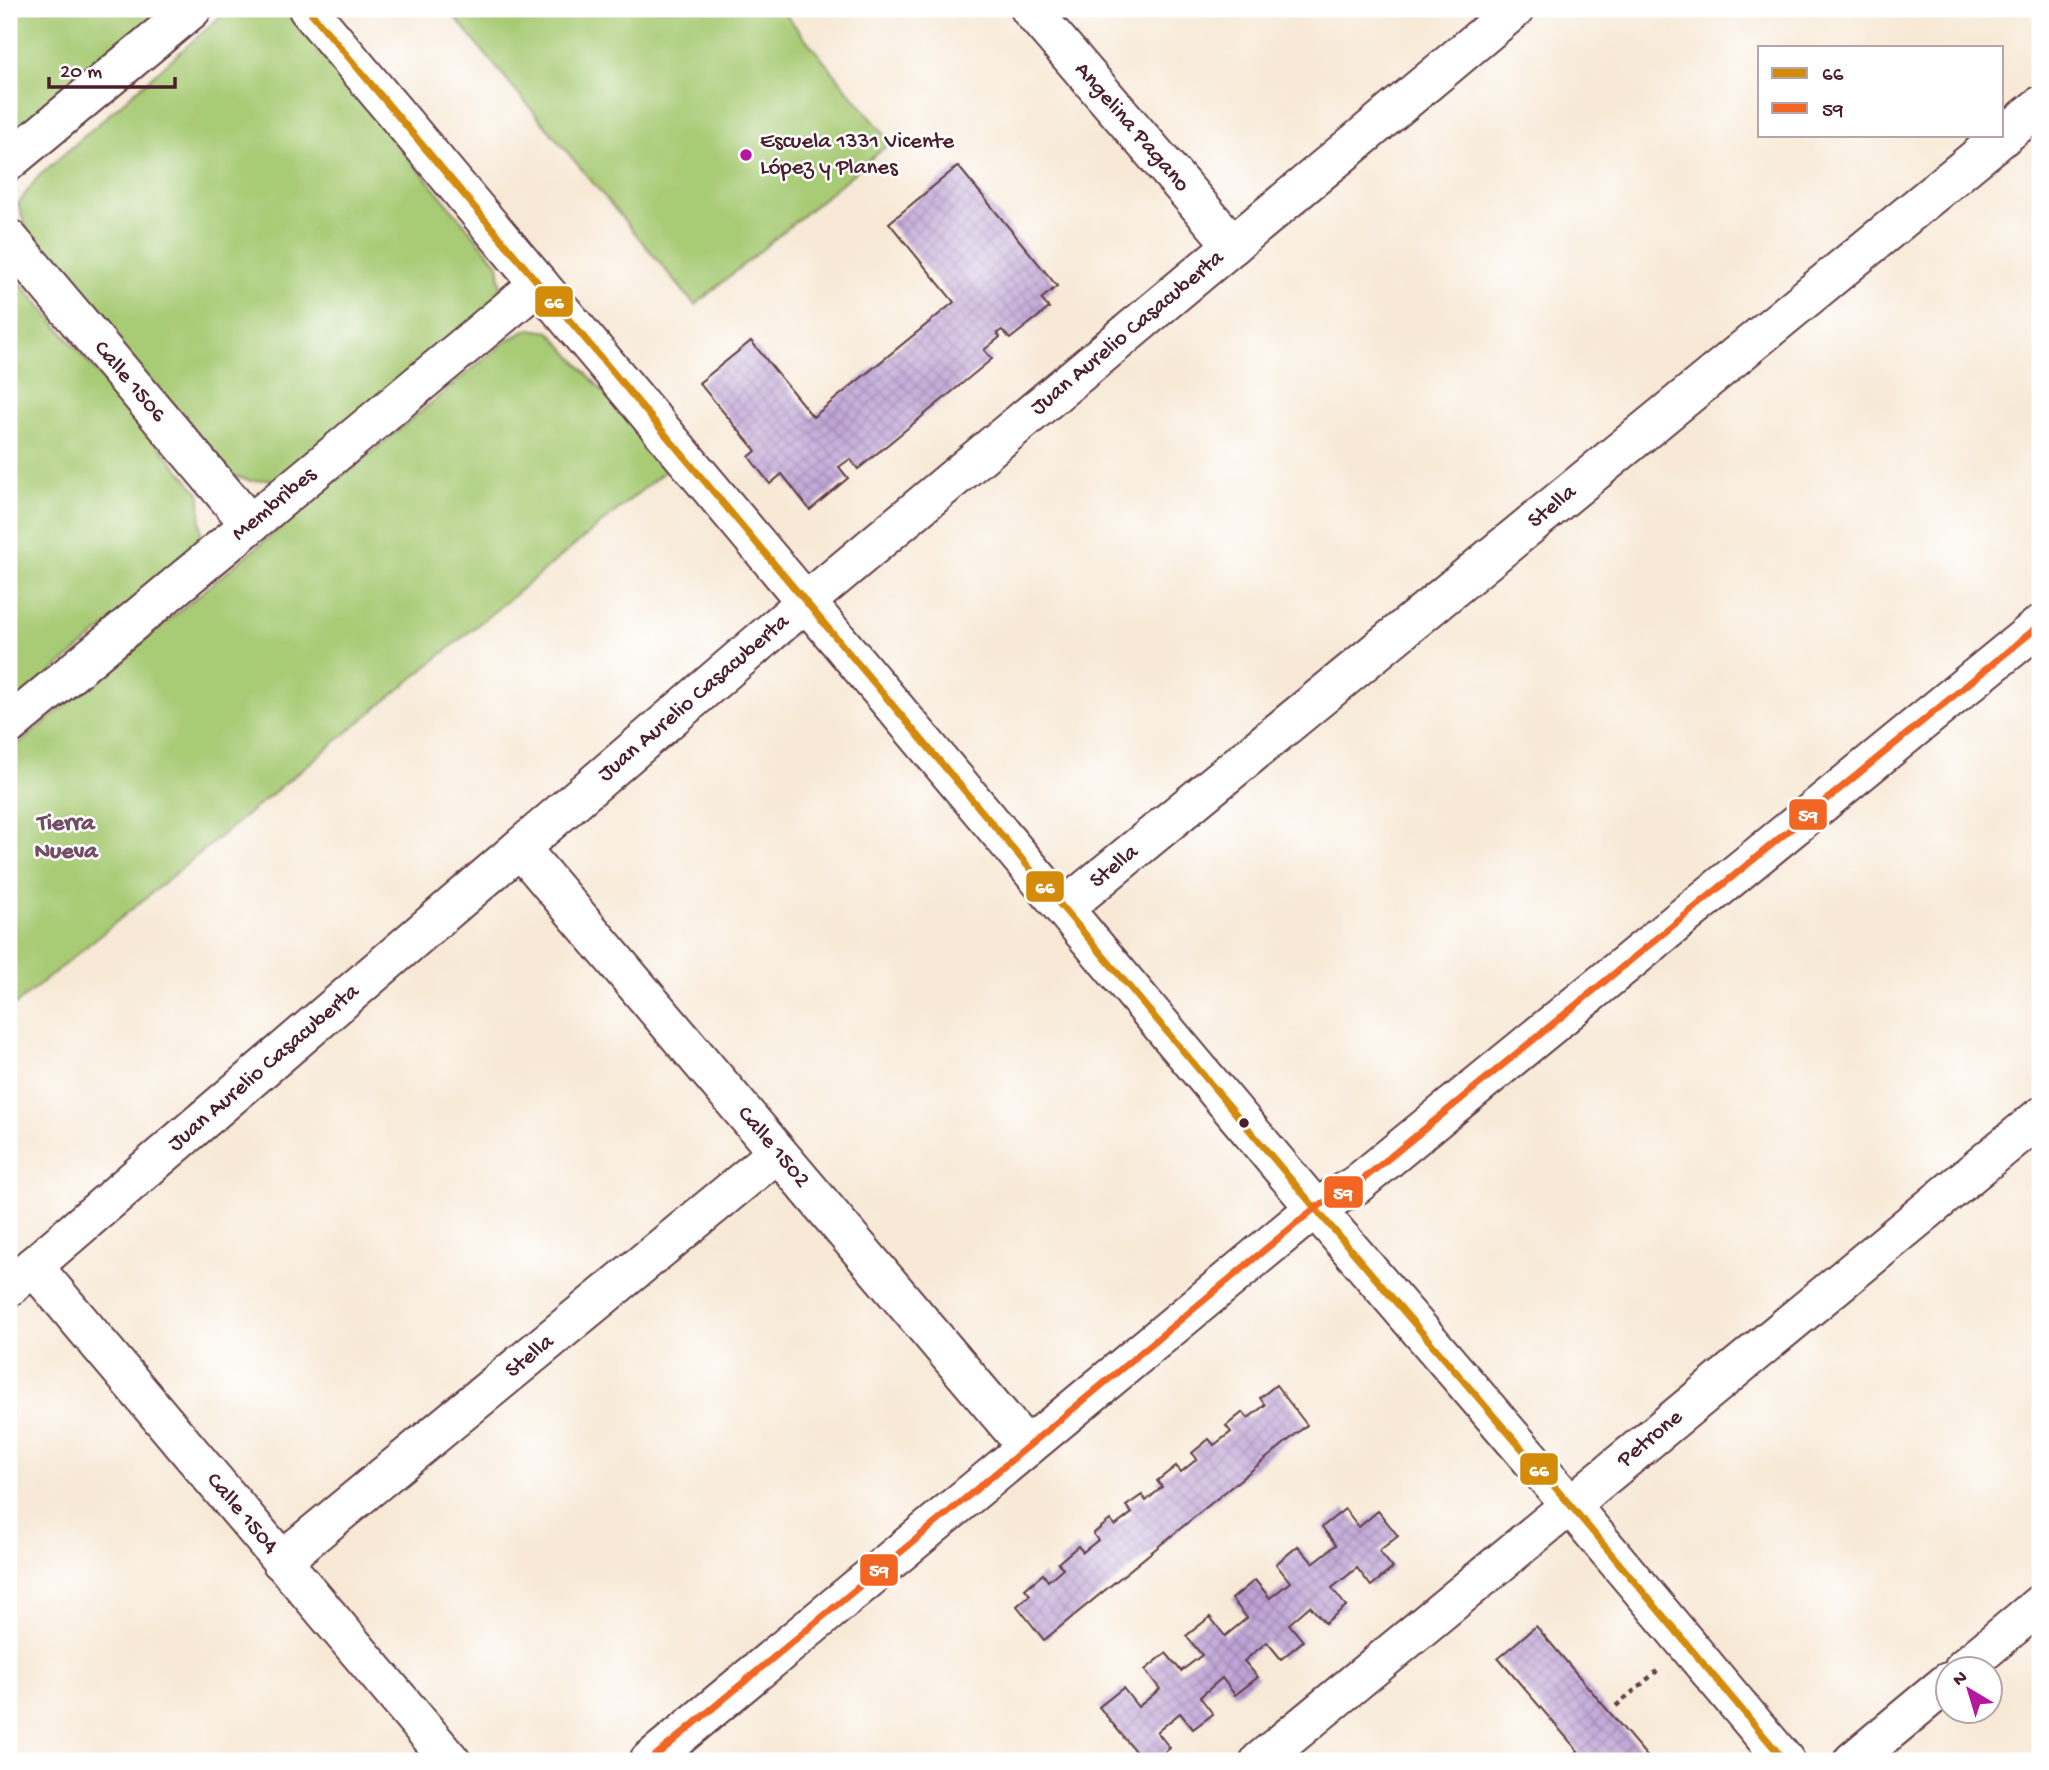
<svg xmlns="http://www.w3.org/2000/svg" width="2049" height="1770" viewBox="0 0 2049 1770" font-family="'Gochi Hand',sans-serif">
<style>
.green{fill:#a8cb74;stroke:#797550;stroke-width:2}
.building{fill:url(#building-cross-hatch)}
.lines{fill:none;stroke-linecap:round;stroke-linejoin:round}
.minor-casing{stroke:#643d45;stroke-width:42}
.path{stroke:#643d45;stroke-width:4.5;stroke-dasharray:5 5;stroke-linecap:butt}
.minor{stroke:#fff;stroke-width:38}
.bus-1-casing{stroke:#fff;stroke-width:12}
.bus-2-casing{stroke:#fff;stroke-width:12}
.bus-1{stroke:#d48b09;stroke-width:7}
.bus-2{stroke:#f26522;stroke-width:7}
.poi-dot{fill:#b5179e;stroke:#fff;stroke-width:2.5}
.bus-dot{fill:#4a1f2b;stroke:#fff;stroke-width:2.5}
.labels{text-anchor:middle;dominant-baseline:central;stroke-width:5;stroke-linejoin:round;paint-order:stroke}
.street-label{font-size:23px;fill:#4a1f2b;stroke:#fff}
.poi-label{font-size:23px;fill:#4a1f2b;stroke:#fff;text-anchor:start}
.neighbourhood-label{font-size:24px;font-weight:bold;fill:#734d66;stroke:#fff}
.line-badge{stroke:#fff;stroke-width:2.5}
.badge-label{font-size:19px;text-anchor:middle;font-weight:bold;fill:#fff}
</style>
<defs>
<pattern id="building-cross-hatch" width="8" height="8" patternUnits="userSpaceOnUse" patternTransform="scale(1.75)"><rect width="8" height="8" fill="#bea3d5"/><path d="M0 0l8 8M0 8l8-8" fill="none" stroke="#9c84ad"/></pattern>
</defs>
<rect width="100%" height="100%" fill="#fff"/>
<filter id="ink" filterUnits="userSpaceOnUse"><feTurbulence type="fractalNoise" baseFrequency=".0143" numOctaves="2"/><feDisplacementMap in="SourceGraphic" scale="14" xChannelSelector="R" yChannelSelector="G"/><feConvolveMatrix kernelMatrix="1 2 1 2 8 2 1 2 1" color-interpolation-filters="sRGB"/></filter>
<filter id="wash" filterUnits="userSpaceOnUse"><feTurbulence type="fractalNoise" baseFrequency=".00686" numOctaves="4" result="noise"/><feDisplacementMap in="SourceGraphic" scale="28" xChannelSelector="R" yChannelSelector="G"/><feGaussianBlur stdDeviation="1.57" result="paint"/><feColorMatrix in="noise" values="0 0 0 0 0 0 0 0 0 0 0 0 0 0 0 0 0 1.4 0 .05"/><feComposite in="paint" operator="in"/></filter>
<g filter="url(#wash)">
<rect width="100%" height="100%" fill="#f7e9d6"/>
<!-- green -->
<g class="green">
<path d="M9,9h166l-166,137z"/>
<path d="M229,9h55l214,255 3,23 -9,19 -207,172 -34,3 -26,-7 -195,-235 -12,-35 20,-27z"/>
<path d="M468,9h313l110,133 -196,163 -239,-286z"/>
<path d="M9,269l191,225 1,53 -192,161z"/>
<path d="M529,329l21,3 120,135 -661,543v-258l497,-411z"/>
</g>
<g id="blocks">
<!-- building -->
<g class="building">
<path d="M958,166l99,120 -16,13 8,9 -39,31 -8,-9 -5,3 3,4 -16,13 8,9 -134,110 -8,-10 -11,8 9,11 -38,32 -28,-36 -12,10 -21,-27 7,-6 -57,-68 52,-42 62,76 141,-115 -65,-79z"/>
<path d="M1276,1385l31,40 -263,215 -27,-34 13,-11 -5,-6 18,-15 5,7 15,-13 -5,-5 20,-17 5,6 15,-12 -5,-6 17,-14 5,6 17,-13 -6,-7 16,-11 4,6 16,-14 -5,-6 19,-15 5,6 16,-13 -5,-6 17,-14 5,6 17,-13 -5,-6 17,-14 5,6 17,-13 -5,-7z"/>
<path d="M1345,1509l14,18 19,-16 20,25 -19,15 14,17 -22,18 -14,-18 -25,20 14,18 -21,17 -15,-17 -21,18 14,17 -22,18 -14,-17 -23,19 14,16 -23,18 -13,-17 -22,19 13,17 -20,15 -13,-16 -23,19 13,16 -16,13h-11l-44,-54 24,-19 15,19 22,-18 -15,-19 21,-17 15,18 21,-16 -16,-19 24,-19 15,19 22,-18 -15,-19 23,-19 15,18 20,-16 -14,-18 22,-18 15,17 23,-18 -14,-18z"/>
<path d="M1536,1626l115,135h-85l12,-10 -80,-93z"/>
</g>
</g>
</g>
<g filter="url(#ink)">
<use href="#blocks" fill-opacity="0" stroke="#643d45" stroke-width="2"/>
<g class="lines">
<defs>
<g id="minor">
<path d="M308,9l1007,1199 256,298 214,255"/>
<path id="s1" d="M1030,9l203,236"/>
<path d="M9,161l183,-152"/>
<path id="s2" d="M9,239l241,285"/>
<path id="s3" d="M9,725l530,-441"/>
<path id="s4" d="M520,848l507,599"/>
<path id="s5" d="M1064,908l976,-802"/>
<path id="s6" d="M33,1266l418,495"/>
<path id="s7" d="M9,1287l798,-686 708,-592"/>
<path id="s8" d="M281,1561l496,-408"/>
<path d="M1964,1668l76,-64"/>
<path d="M649,1761l666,-553 41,-23 684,-560"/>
<path id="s9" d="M1260,1761l780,-644"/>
<path d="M1853,1761l95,-79"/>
</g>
</defs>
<!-- minor casing -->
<use href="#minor" class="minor-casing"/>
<!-- path -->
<path class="path" d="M1616,1706l41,-35"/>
<!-- minor -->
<use href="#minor" class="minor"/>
<defs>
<path id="bus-1" d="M308,9l1007,1199 256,298 214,255"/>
<path id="bus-2" d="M649,1761l666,-553 41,-23 684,-560"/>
</defs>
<!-- bus-1 casing -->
<use href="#bus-1" class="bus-1-casing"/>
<!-- bus-2 casing -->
<use href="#bus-2" class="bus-2-casing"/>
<!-- bus-1 -->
<use href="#bus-1" class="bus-1"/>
<!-- bus-2 -->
<use href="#bus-2" class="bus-2"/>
</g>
</g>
<!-- markers -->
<circle class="poi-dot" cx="746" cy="155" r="7"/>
<circle class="bus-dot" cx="1244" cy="1123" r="6"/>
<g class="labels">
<!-- street labels -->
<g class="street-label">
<text stroke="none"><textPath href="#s1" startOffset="156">Angelina Pagano</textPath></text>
<text stroke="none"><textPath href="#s7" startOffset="1470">Juan Aurelio Casacuberta</textPath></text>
<text stroke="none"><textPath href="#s2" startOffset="187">Calle 1506</textPath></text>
<text stroke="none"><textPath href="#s3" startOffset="345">Membribes</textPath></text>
<text stroke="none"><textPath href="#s5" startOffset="632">Stella</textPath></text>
<text stroke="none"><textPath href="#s7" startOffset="903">Juan Aurelio Casacuberta</textPath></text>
<text stroke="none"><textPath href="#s5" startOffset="65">Stella</textPath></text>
<text stroke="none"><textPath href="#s7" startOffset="336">Juan Aurelio Casacuberta</textPath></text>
<text stroke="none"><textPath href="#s4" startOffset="392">Calle 1502</textPath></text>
<text stroke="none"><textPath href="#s8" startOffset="322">Stella</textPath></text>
<text stroke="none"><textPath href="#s9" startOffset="506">Petrone</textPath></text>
<text stroke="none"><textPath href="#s6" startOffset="324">Calle 1504</textPath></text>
</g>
<!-- poi labels -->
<g class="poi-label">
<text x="760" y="142">Escuela 1331 Vicente<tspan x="760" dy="26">López y Planes</tspan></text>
</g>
<!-- neighbourhood labels -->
<g class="neighbourhood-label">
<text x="66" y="824">Tierra<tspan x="66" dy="28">Nueva</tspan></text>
</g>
</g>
<g class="line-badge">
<rect x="534" y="285" width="40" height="33" rx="7" fill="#d48b09"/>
<rect x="1788" y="798" width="40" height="33" rx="7" fill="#f26522"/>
<rect x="1025" y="870" width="40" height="33" rx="7" fill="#d48b09"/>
<rect x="1323" y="1175" width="41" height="34" rx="7" fill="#f26522"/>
<rect x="1519" y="1452" width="40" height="34" rx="7" fill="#d48b09"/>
<rect x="859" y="1553" width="40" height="34" rx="7" fill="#f26522"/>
</g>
<g class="badge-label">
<text x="554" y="308">66</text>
<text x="1808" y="821">59</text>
<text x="1045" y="893">66</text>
<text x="1343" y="1199">59</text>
<text x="1539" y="1476">66</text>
<text x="879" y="1576">59</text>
</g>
<!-- margin -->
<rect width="2049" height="1770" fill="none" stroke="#fff" stroke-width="35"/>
<!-- legend -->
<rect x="1758" y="46" width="245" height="91" fill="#ffffff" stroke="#b7a5aa" stroke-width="2"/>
<rect x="1772" y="68" width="35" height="10" fill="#d48b09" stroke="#b7a5aa" stroke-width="2"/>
<text x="1822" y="80" font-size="21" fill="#4a1f2b">66</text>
<rect x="1772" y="103" width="35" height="10" fill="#f26522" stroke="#b7a5aa" stroke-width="2"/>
<text x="1822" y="116" font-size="21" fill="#4a1f2b">59</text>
<!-- north arrow -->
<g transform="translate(1969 1690) rotate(322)"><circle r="33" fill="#ffffff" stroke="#b7a5aa" stroke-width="2"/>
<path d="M0-5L12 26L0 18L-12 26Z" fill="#b5179e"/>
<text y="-10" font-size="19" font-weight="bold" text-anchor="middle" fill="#4a1f2b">N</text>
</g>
<!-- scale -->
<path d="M49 77v10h126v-10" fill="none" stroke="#4a1f2b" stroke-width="3.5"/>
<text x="60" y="77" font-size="21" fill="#4a1f2b" stroke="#ffffff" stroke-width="5" paint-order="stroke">20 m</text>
</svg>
